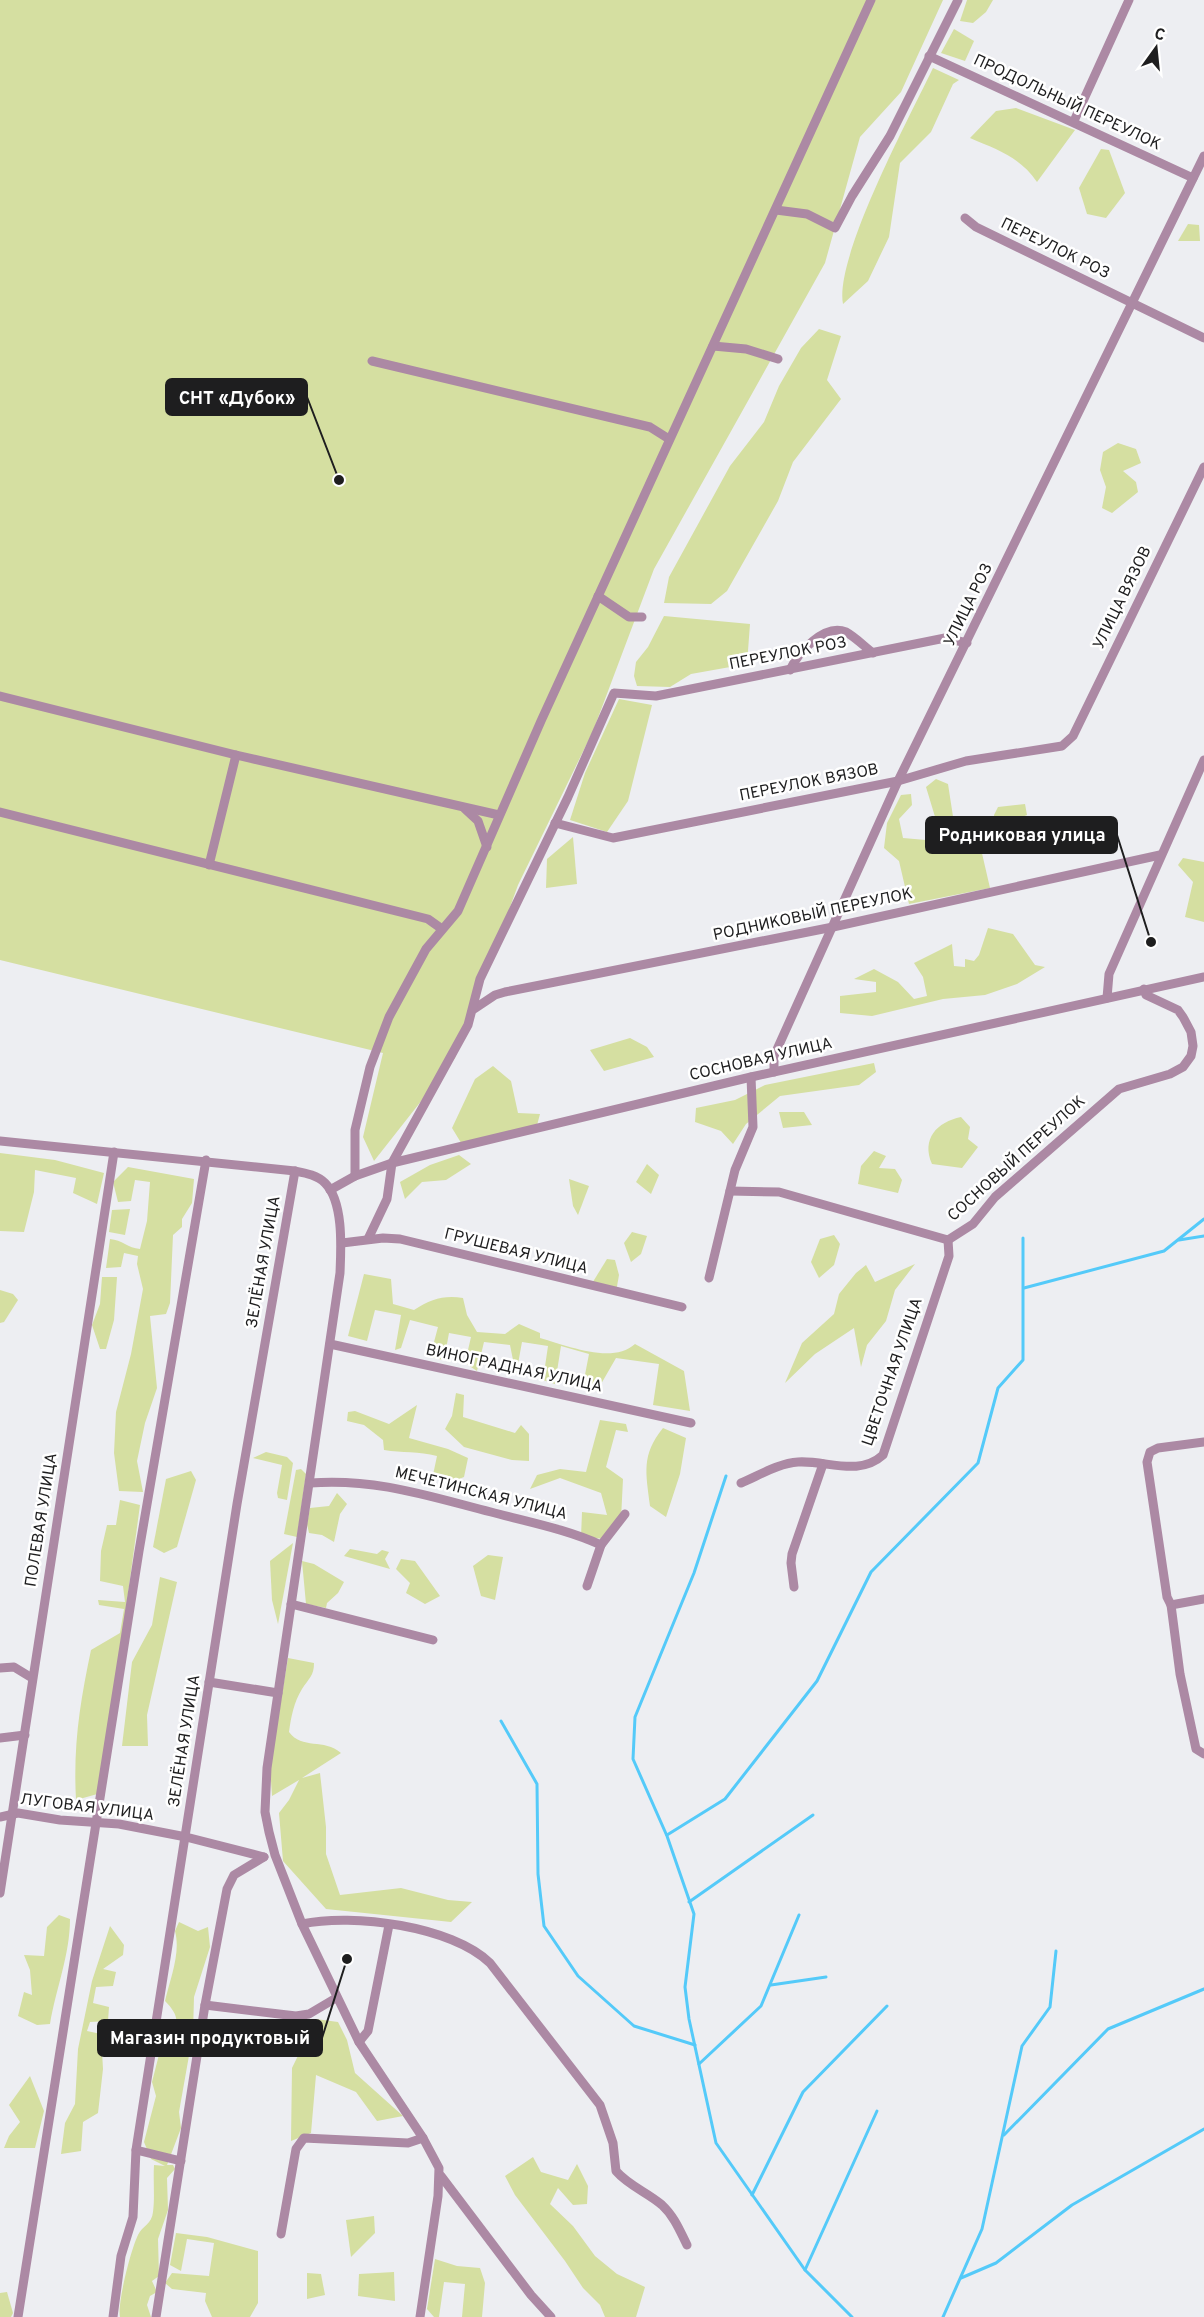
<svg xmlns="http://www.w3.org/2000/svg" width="1204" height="2317" viewBox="0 0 1204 2317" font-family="Overpass,sans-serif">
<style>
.green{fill:#d5dfa1}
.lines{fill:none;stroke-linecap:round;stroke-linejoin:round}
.stream{stroke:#54caf9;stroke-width:3}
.minor{stroke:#ac89a4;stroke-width:9}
.labels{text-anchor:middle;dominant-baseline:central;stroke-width:5;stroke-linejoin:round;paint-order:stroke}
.street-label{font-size:16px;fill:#1e1e1f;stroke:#fff}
.leader{fill:none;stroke:#1e1e1f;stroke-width:2}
.callout-dot{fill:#1e1e1f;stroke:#fff;stroke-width:2}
.callout{fill:#1e1e1f;stroke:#1e1e1f;stroke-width:2}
.callout-label{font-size:18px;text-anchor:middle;font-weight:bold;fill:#fff}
</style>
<rect width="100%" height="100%" fill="#edeef2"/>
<!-- green -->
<g class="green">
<path d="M0,0h943l-42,92 -41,45 -35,126 -171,306 -61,162 -75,154 -63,173 -81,103 -11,-24 20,-84 -383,-93z"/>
<path d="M967,0h26l-7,12 -13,11 -13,-2z"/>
<path d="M954,29l20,12 -9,20 -24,-8z"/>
<path d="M933,68l26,12 -6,4 -22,48 -31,31 -11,74 -21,44 -25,23c-9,-46 67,-188 90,-236z"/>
<path d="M1016,108l59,22 -38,52c-17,-25 -39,-32 -67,-44l26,-27z"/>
<path d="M1101,149l8,1 16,43 -19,25 -19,-4 -8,-26z"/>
<path d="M1188,224l11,1 1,16h-22z"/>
<path d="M819,329l22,7 -14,44 14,19 -48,63 -15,39 -51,90 -16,13 -47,-1 5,-26 61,-111 34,-44 15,-36 22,-38z"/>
<path d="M1118,443l18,6 5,14 -18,8 13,11 2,10 -26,21 -10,-5 4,-21 -6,-17 3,-18z"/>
<path d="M664,616l86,8 -3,40 -56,10 -21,13 -33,-1 -3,-10 2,-14 12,-15z"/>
<path d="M619,699l33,6 -24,96 -21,31 -37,-12 15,-47z"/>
<path d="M936,779l12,5 6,39 27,26 9,39 -81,16 -10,-43 -15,-13 3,-25 14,-28 10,-1 1,11 -13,14 4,19 23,2 13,-10 -13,-43z"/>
<path d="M1025,804l2,11 -31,13 -2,-13 4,-8z"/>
<path d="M573,837l4,47 -31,4 1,-29z"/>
<path d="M1183,858l21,4v60l-19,-5 8,-35 -15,-17z"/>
<path d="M988,928l25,6 22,31 10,2 -28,17 -32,11 -42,4 -71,17 -32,-3v-17l36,-4v-10l-22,-3 20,-10 24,13 16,17 13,-3 -4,-19 -9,-14 38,-19 2,22 11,1v-8l9,2 5,-6z"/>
<path d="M630,1038l17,9 7,10 -50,14 -14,-21z"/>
<path d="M874,1063l2,9 -17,13 -79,11 -34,28 -13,20 -12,-13 -26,-9 1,-14 39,-8 30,-15z"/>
<path d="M493,1066l18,15 7,32 22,1 -4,15 -73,17 -11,-18 23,-49z"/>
<path d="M779,1112h25l8,13 -29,3z"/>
<path d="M961,1117l9,10 -2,12 10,8 -16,21 -30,-4c-11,-25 5,-42 29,-47z"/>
<path d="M874,1151l12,5 -7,12 16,1 7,11 -4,13 -40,-9 3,-18z"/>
<path d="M0,1153l55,7 49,13 -7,31 -24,-11 3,-15 -41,-8 -1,22 -10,40 -24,-1z"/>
<path d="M459,1155l12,9 -25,16 -24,2 -17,17 -5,-17 30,-17z"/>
<path d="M647,1164l12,11 -8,19 -15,-12z"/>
<path d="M128,1167l66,12 -2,24 -10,16v8l-9,8 -3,68 -4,11 -16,2 7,72 -12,35 -8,38 6,31 -24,-1 -5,-38 2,-41 15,-58 12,-65 -6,-25 1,-8 -14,-3 -3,14 -15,1 4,-29c12,1 18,9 30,10l7,-28 3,-39 -15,-2 -4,21 -13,1 -5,-20z"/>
<path d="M569,1179l20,7 -11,29 -5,-9z"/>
<path d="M130,1209l-5,26 -16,-3 3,-22z"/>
<path d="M632,1232l15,4 -6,18 -10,8 -7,-19z"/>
<path d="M834,1235l6,9 -6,21 -15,13 -8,-16 9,-23z"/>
<path d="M607,1259l8,1 4,15 -3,17 -25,-7z"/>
<path d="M915,1264l-20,26 -9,31 -19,24 -6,22 -7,-39 -39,26 -30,29 17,-40 32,-29 5,-20 17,-21 10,-8 9,17z"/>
<path d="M364,1274l27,5 2,25 21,6c17,-11 30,-15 49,-12l4,17 10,17 28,2 14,-10 21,9v5c26,7 72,27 95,6l49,27 6,40 -37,-6 6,-41 -43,-6 -19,33 -14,-6 6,-31 -28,-8 -6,38 -12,-4 5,-34 -26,-4 -6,33 -6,-30 -26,-3 -7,29 -12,-8 6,-26 -22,-4 -5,27 -14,-3 8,-30 -28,-7 -9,28 -6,2 6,-35 -26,-5 -8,31 -19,-5z"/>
<path d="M102,1277h15l-3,43 -8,29h-6l-8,-24 8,-21z"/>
<path d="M0,1290l13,4 5,6 -14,22 -4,1z"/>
<path d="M456,1393l8,2 -1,22 52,16 6,-8 8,9v27l-17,-1 -48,-13 -19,-18 7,-13z"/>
<path d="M417,1405l-8,33 39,11 20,9 -4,19 -10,4 -21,-6 4,-19c-18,-5 -35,-3 -53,-6l-1,-10 -19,-15 -17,-4 1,-9 7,-1 34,13z"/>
<path d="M600,1420l26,4 2,8 -12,-2 -10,37 17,12 -2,40 -15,20 -25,-2 1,-25 25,3 -6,-22 -41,-15 -30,11 7,-14 23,-6 26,3z"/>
<path d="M663,1428l23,10 -6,36 -14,43 -16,-11c-4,-33 -9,-51 13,-78z"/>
<path d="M266,1452l21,5 6,6 -6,37 -9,-2 -1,-5 5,-28 -29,-7z"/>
<path d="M301,1469l5,5 -9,63 -13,-3 12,-64z"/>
<path d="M191,1471l5,9 -19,67 -13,6 -11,-6 13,-68z"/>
<path d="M337,1493l10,11 -7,10 -6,28 -12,-7 -13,-2 -2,-9 3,-16 19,-2z"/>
<path d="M120,1500l20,5 -39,288 -25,7c-3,-54 4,-98 15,-150l29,-17 4,-24 -25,-4 -1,-5 27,2 -2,-16 -23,-5 1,-30 6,-26h9z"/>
<path d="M293,1543l-15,81 -6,-24 -2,-39z"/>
<path d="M350,1549l27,5 5,-4 7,2 -4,7 5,10 -46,-13z"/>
<path d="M488,1555l15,2 -8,43 -14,-4 -8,-30z"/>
<path d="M401,1559l14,2 25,35 -15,8 -19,-11 4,-10 -14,-14z"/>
<path d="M302,1561l12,3 30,18 -6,11 -11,10 -1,5 -20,-4z"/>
<path d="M160,1577l17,5 -30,133 1,31h-26l10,-84 20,-37z"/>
<path d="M288,1658l26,5c0,13 -5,15 -12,26 -8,13 -11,28 -13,43 13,18 35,6 52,21l-39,25 18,-5 6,54v27l14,41 61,-7 47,12 24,2 -21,20 -125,-13 -43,-48 -4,-48 10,-13 10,-20 -27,16 -2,-30z"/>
<path d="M59,1915l11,4c0,36 -14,69 -20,105l-13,1 -19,-9 6,-24 8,3 -2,-25 -6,-15 20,1 3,-29z"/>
<path d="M179,1922l19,9 10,-4 2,20 -16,50 -1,36 -14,79 2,16 -14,37h6l2,4 -8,9 1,32 -10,29 1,37 -7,5 5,11 -7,4 -3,9 4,12h-31c-3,-13 11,-68 18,-82 4,-9 14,-11 15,-23 2,-15 0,-31 1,-47l11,1 -14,-7 -7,-17 12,-46 -4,-14 11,-43c18,-12 17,-23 2,-38 5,-22 16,-48 10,-70z"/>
<path d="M110,1926l14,19 -1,10 -20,14 13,3 -3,14 -17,1 -3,16 16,4 -1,14 -18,1 -3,9 14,3 2,35 -5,44 -15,9 -2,29 -20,3 4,-31 10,-19 3,-55 14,-68z"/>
<path d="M316,2019l22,3 9,18 8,33 48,43 -26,5 -21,-29 -40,-17 -5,58 -20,8 1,-73z"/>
<path d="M30,2076l14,35 -9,37h-31l5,-12 11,-14 -11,-17z"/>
<path d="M533,2157l8,15 27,8 9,-16 11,22 -1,18 -14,1 -15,-17 -8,16 23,22 22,30 22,18 28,13 -9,30h-31l-5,-12 -17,-17 -18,-27 -50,-66 -10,-19z"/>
<path d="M374,2216l1,17 -24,24 -5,-37z"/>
<path d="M176,2233l31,4 51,14v52l-8,14h-38l-7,-16 1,-8 -34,-4 -7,-6 7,-10 37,3 5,-33 -27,-4 -6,32 -11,-6z"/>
<path d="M435,2259l22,7 23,2 5,15 -3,34h-20l3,-33 -21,-2 -5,35h-5l-7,-8z"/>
<path d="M394,2272l1,29 -37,-5 1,-22z"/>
<path d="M307,2273l14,1 4,21 -18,4z"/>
<path d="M7,2292l6,21 -2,4h-11v-24z"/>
</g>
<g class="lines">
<!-- stream -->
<g class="stream">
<path d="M1179,1240l25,-4"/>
<path d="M1024,1288l140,-37 40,-32"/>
<path d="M726,1476l-32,97 -59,144 -2,42 34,77 27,78 -9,73 4,32 27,124 89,127 47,47"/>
<path d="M501,1721l36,63 1,90 6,52 34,50 56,50 61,19"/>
<path d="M667,1835l58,-36 92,-118 54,-109 107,-109 20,-75 25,-28v-122"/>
<path d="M689,1902l124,-87"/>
<path d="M771,1985l55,-8"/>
<path d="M699,2064l62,-58 38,-91"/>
<path d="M1004,2135l104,-106 96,-40"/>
<path d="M752,2195l51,-103 84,-86"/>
<path d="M805,2270l72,-159"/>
<path d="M961,2278l35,-15 76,-58 132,-76"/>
<path d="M943,2317l39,-88 40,-183 28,-39 6,-56"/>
</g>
<!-- minor -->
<g class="minor">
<path d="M929,56l264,122"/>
<path d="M1074,121l55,-121"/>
<path d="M776,210l31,4 28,14 17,-32 38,-60 68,-136"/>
<path d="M965,218l11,9 228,111"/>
<path d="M713,346l33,3 32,10"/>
<path d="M372,361l278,66 19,12"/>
<path d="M598,596l31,21h13"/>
<path d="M790,670c8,-17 34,-47 56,-38 9,5 18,14 27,21"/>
<path d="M0,696l236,59 263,60"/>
<path d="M465,809l13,12 9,26"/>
<path d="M0,812l428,107 14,10"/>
<path d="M555,823l58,15 285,-57 68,-20 96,-15 11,-10 131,-269"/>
<path d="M209,865l27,-110"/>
<path d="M1107,998l2,-24 95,-214"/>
<path d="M474,1009l21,-14 10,-3 328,-65 327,-72"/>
<path d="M774,1072v-16l124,-275 306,-625"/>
<path d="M0,1141l295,30c10,2 22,4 30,12 19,19 16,66 15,90l-73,495 -2,44 4,20 6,23 27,69 57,118 64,96 16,30 -1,28 -18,121"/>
<path d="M355,1176v-46l15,-63 19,-50 37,-68 32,-38 83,-190 330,-721"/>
<path d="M330,1190l25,-14 37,-13 359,-86 453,-100"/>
<path d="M730,1191l49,1 169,48 25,-16 22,-27 124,-108 51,-15 13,-7 8,-11 2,-10 -2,-14 -8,-15 -5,-7 -32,-15 -2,-6"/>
<path d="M368,1239l19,-40 5,-36 76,-138 12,-46 88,-182 46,-104 42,3 289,-58 22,5"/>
<path d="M342,1243l41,-5 17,1 282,68"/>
<path d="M709,1278l26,-108 18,-43 -2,-50"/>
<path d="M330,1344l361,79"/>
<path d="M310,1483c66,-5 118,13 181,29 37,10 75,17 110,33l-14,41"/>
<path d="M741,1483c17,-7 38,-20 57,-21 28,-2 61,15 85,-7l66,-199 -1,-16"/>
<path d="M601,1545l24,-31"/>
<path d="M794,1587l-3,-24 1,-9 31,-90"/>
<path d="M1204,1599l-33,6 9,69 16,75 8,5"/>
<path d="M291,1604l142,36"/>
<path d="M1171,1605l-4,-8 -20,-135 3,-10 8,-4 46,-6"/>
<path d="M0,1668l14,-1 18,11"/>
<path d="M209,1682l69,11"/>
<path d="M0,1738l25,-3"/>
<path d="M0,1817l18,-4 42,7 59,4 67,13 78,20"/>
<path d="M0,1893l114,-741"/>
<path d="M302,1924c51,-11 150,2 188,39l110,142 13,38 3,28c13,15 31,21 46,34 12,11 18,26 25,40"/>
<path d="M205,2005l91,11 13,-2 27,-16"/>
<path d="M359,2042l9,-11 21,-106"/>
<path d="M136,2150l45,11"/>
<path d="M441,2176l90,119 20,22"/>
<path d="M281,2234l15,-85 8,-11 104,5 15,-5"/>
<path d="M18,2317l121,-766 67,-391"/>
<path d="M113,2317l8,-61 12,-39 3,-67 101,-646 58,-333"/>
<path d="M156,2317l49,-312 22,-116 7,-14 30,-18"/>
</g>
</g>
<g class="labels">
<!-- street labels -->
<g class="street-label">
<text transform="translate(1067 103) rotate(25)">ПРОДОЛЬНЫЙ ПЕРЕУЛОК</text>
<text transform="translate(1055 249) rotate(26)">ПЕРЕУЛОК РОЗ</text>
<text transform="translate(1123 598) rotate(-64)">УЛИЦА ВЯЗОВ</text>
<text transform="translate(969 605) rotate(-64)">УЛИЦА РОЗ</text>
<text transform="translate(788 654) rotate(-11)">ПЕРЕУЛОК РОЗ</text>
<text transform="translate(809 783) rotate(-11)">ПЕРЕУЛОК ВЯЗОВ</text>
<text transform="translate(813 915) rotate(-12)">РОДНИКОВЫЙ ПЕРЕУЛОК</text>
<text transform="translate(761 1060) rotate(-13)">СОСНОВАЯ УЛИЦА</text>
<text transform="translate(1017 1159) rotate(-42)">СОСНОВЫЙ ПЕРЕУЛОК</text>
<text transform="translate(516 1252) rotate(14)">ГРУШЕВАЯ УЛИЦА</text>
<text transform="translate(264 1262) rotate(-80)">ЗЕЛЁНАЯ УЛИЦА</text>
<text transform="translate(514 1369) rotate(12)">ВИНОГРАДНАЯ УЛИЦА</text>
<text transform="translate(893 1372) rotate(-71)">ЦВЕТОЧНАЯ УЛИЦА</text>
<text transform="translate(481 1494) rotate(14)">МЕЧЕТИНСКАЯ УЛИЦА</text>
<text transform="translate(42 1520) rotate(-81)">ПОЛЕВАЯ УЛИЦА</text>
<text transform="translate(185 1741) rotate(-81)">ЗЕЛЁНАЯ УЛИЦА</text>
<text transform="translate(87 1808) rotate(7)">ЛУГОВАЯ УЛИЦА</text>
</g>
</g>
<!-- callouts -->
<path class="leader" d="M339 480L307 397M1151 942L1117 835M347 1959L322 2038"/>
<g class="callout-dot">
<circle cx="339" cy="480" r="6"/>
<circle cx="1151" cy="942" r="6"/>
<circle cx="347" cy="1959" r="6"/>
</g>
<g class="callout">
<rect x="166" y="379" width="141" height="36" rx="6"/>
<rect x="926" y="817" width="191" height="36" rx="6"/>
<rect x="98" y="2020" width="224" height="36" rx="6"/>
</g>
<g class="callout-label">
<text x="237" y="404">СНТ «Дубок»</text>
<text x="1022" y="841">Родниковая улица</text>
<text x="210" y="2044">Магазин продуктовый</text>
</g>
<!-- north arrow -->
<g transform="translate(1156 48) rotate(15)" stroke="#ffffff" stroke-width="4.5" paint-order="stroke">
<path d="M0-4.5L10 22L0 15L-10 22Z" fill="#1e1e1f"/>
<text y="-9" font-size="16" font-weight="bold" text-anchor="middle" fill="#1e1e1f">С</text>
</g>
</svg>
